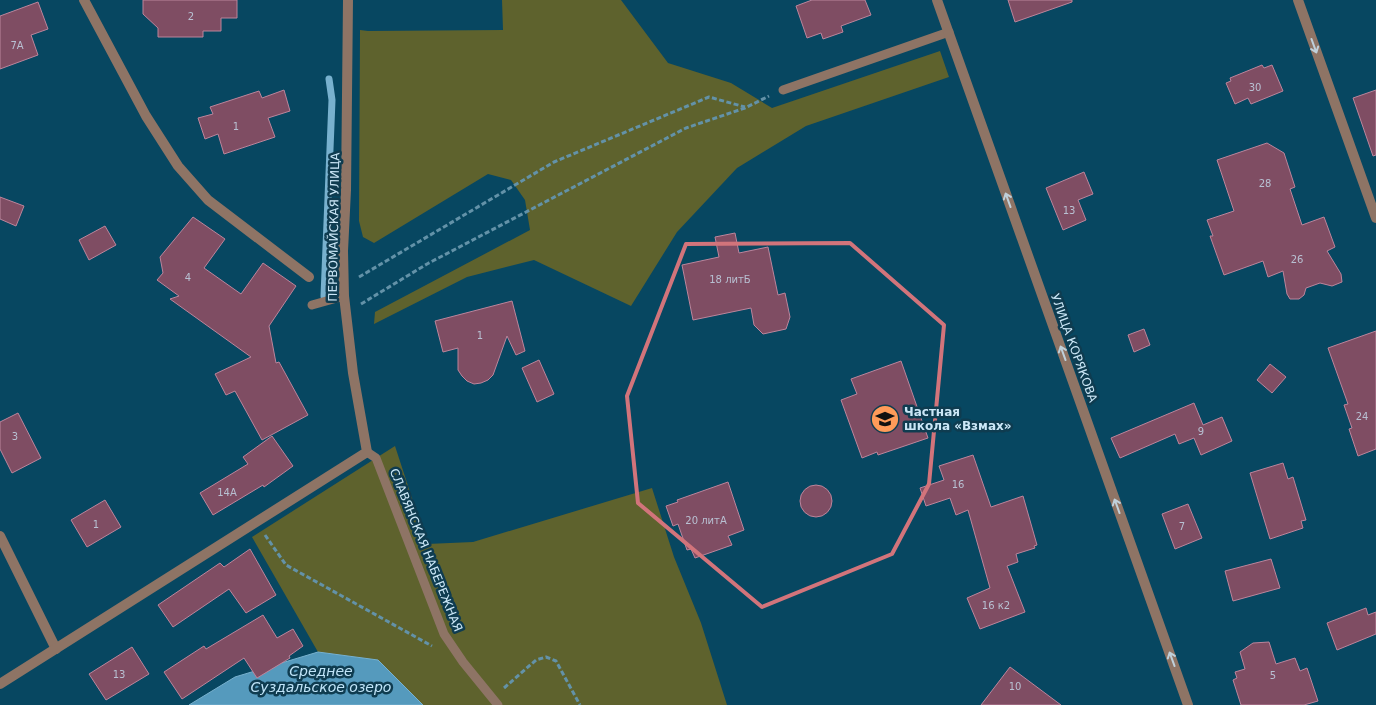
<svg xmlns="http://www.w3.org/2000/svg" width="1376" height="705" viewBox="0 0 1376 705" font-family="'DejaVu Sans',sans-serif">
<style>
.green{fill:#5e622d}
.water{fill:#559abd;stroke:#78b1ce}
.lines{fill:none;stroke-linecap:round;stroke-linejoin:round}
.stream{stroke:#78b1ce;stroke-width:7}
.building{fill:#7f4d63;stroke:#bc859c}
.path{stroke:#6392a8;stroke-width:3;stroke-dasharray:5 2.5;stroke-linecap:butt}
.lane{stroke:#8e7465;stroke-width:9}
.street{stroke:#8e7465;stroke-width:10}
.oneway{stroke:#bfd0da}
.marked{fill:none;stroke:#d2747b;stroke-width:4;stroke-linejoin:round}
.labels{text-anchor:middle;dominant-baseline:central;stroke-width:5;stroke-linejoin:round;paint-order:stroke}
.number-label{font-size:10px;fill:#b8c0d2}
.street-label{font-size:12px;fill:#cbe7f7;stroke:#0f3c50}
.poi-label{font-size:12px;font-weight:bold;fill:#cbe7f7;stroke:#0f3c50;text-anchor:start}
.water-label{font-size:14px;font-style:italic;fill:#c1e5f9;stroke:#0f3c50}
</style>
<rect width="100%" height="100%" fill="#074761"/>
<!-- green -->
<g class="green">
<path d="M502,0h119l47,63 63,20 41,25 168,-57 9,26 -143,49 -69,42 -60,64 -46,74 -97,-46 -67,17 -93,47 1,-12 155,-82 -5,-30 -14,-20 -23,-6 -114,69 -11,-6 -4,-16 1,-191 8,1 135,-1z"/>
<path d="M395,446l32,98 46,-2 179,-54 22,69 27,66 26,82h-304l-45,-45 -60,-8 -66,-115z"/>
</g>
<!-- water -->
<path class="water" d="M318,652l60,8 45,45h-234l46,-28z"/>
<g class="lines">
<!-- stream -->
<path class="stream" d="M324,296l8,-196 -3,-21"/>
</g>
<!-- building -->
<g class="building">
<path d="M143,0h94v18h-16v13h-18v6h-45v-9l-15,-14z"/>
<path d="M812,0h53l6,15 -30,11 2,6 -20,7 -2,-6 -14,5 -11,-32z"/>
<path d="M1008,0h64v2l-57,20z"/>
<path d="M38,2l10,27 -17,6 7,20 -38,14v-53z"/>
<path d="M1262,65l2,3 8,-3 11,26 -32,13 -3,-6 -13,6 -9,-21 5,-2 -1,-3z"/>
<path d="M284,90l6,21 -22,7 7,19 -51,17 -6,-20 -13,5 -7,-21 15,-4 -3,-7 49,-16 3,7z"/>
<path d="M1376,90v65l-3,1 -20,-58z"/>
<path d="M1267,143l17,10 11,34 -5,2 12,36 22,-8 11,30 -8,4 14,23 1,8 -10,4 -12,-3 -14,5 -2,7 -5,4h-9l-3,-5 -4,-23 -15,6 -5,-16 -39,14 -14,-39h3l-6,-16 27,-9 -17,-51z"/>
<path d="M1084,172l9,22 -15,6 8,20 -23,10 -17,-42z"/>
<path d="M0,197l24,9 -8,20 -16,-7z"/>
<path d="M193,217l32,22 -21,29 37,26 22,-31 33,23 -27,40 7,37 3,-1 29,53 -46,25 -27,-49 -9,4 -11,-21 36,-17 -81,-58 9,-3 -22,-16 6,-7 -3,-16z"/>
<path d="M105,226l11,19 -27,15 -10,-20z"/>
<path d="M735,233l4,20 29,-6 10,48 7,-2 5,24 -4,12 -23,5 -9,-9 -3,-17 -58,12 -11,-55 37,-8 -4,-20z"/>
<path d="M512,301l13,50 -9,4 -9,-19 -14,39 -5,5 -7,3 -7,1 -7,-3 -5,-5 -4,-6v-22l-15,4 -8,-31z"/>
<path d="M1144,329l6,16 -16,7 -6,-17z"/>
<path d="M1376,331v118l-18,7 -9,-27 3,-1 -8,-23 4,-1 -20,-56z"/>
<path d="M539,360l15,34 -17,8 -15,-34z"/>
<path d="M901,361l27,77 -50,17 -1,-3 -15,6 -21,-58 16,-6 -6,-15z"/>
<path d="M1270,364l16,13 -14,16 -15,-13z"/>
<path d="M1194,403l9,22 19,-8 10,24 -31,14 -7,-17 -15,6 -4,-10 -55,24 -9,-20z"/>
<path d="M18,413l23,45 -29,15 -12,-24v-27z"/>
<path d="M272,436l21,30 -29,21 -1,-2 -50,30 -13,-22 48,-29 -5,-7z"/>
<path d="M973,455l18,52 32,-11 14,49 -3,1 1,2 -19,6 2,8 -11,4 18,46 -45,17 -13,-31 23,-10 -22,-78 -12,5 -6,-17 -24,8 -6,-18 24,-8 -5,-14z"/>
<path d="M1283,463l5,16 5,-2 13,43 -5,1 2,7 -33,11 -20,-66z"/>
<path d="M728,482l16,48 -16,6 4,9 -37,13 -4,-9 -4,1 -9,-26 -5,2 -7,-20 12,-4 -1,-2z"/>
<circle cx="816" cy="501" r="16"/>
<path d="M105,500l16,27 -34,20 -16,-27z"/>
<path d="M1188,504l14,34 -27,11 -13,-35z"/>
<path d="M250,549l26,46 -30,18 -17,-24 -56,38 -15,-22 62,-42 4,4z"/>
<path d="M1271,559l9,29 -47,13 -8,-30z"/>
<path d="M1366,608l2,7 8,-3v22l-39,16 -10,-27z"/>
<path d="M263,615l14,23 16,-9 10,17 -14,10 1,2 -33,20 -13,-20 -62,41 -18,-27 40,-26 2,3z"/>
<path d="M1269,642l7,22 19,-6 5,13 7,-3 11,33 -14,4h-63l-8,-25 4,-2 -2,-6 10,-3 -5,-17 13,-9z"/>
<path d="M132,647l17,27 -43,26 -17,-26z"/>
<path d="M1010,667l51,38h-80z"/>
</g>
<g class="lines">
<!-- path -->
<g class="path">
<path d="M359,277l195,-115 155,-65 36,10"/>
<path d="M361,304l66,-40 259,-136 59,-20 24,-12"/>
<path d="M265,535l21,30 146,81"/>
<path d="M504,688l32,-28 10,-3 10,4 24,44"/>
</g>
<!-- lane -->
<g class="lane">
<path d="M783,90l166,-58"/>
<path d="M312,305l32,-9"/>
<path d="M367,452l9,6 68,176 19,28 35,43"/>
</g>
<!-- street -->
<g class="street">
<path d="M84,0l62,116 32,50 30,34 101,77"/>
<path d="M937,0l251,705"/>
<path d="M1298,0l78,218"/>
<path d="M0,536l56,113"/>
<path d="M0,684l367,-232 -14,-79 -9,-77 -1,-45 3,-61 2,-190"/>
</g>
</g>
<!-- one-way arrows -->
<defs><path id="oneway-shaft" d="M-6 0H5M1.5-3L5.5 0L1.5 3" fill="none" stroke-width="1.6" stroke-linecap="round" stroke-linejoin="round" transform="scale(1.25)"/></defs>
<g class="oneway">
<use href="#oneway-shaft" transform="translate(1314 46) rotate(70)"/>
<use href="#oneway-shaft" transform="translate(1008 200) rotate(-110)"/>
<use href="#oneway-shaft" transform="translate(1063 353) rotate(-110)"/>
<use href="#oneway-shaft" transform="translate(1117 506) rotate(-110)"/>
<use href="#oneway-shaft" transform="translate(1172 659) rotate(-110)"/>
</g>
<!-- marked area -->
<path class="marked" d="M850,243l94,82 -15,159 -37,70 -130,53 -124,-104 -11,-107 59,-152z"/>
<!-- icons -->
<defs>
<symbol id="school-disc" viewBox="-11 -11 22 22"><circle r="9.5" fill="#ff9b59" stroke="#0f3c50"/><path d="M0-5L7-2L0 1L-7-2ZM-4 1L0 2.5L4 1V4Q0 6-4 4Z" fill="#111"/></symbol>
</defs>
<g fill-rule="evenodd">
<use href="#school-disc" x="869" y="403" width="32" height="32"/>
</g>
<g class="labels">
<!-- number labels -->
<g class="number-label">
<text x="191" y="16">2</text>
<text x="17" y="45">7А</text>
<text x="1255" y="87">30</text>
<text x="236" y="126">1</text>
<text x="1265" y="183">28</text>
<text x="1069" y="210">13</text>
<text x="1297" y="259">26</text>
<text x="188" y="277">4</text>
<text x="730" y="279">18 литБ</text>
<text x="480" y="335">1</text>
<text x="1362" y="416">24</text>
<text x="1201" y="431">9</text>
<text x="15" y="436">3</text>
<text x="958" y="484">16</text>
<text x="227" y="492">14А</text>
<text x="706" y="520">20 литА</text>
<text x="96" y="524">1</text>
<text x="1182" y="526">7</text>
<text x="996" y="605">16 к2</text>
<text x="119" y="674">13</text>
<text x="1273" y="675">5</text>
<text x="1015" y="686">10</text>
</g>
<!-- street labels -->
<g class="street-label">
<text transform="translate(334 227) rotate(-89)">ПЕРВОМАЙСКАЯ УЛИЦА</text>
<text transform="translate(1074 348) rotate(70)">УЛИЦА КОРЯКОВА</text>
<text transform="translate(426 550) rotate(68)">СЛАВЯНСКАЯ НАБЕРЕЖНАЯ</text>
</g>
<!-- poi labels -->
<g class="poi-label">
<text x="904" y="412">Частная<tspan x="904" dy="14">школа «Взмах»</tspan></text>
</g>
<!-- water labels -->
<g class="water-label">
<text x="321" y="671">Среднее<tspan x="321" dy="16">Суздальское озеро</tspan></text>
</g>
</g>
</svg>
